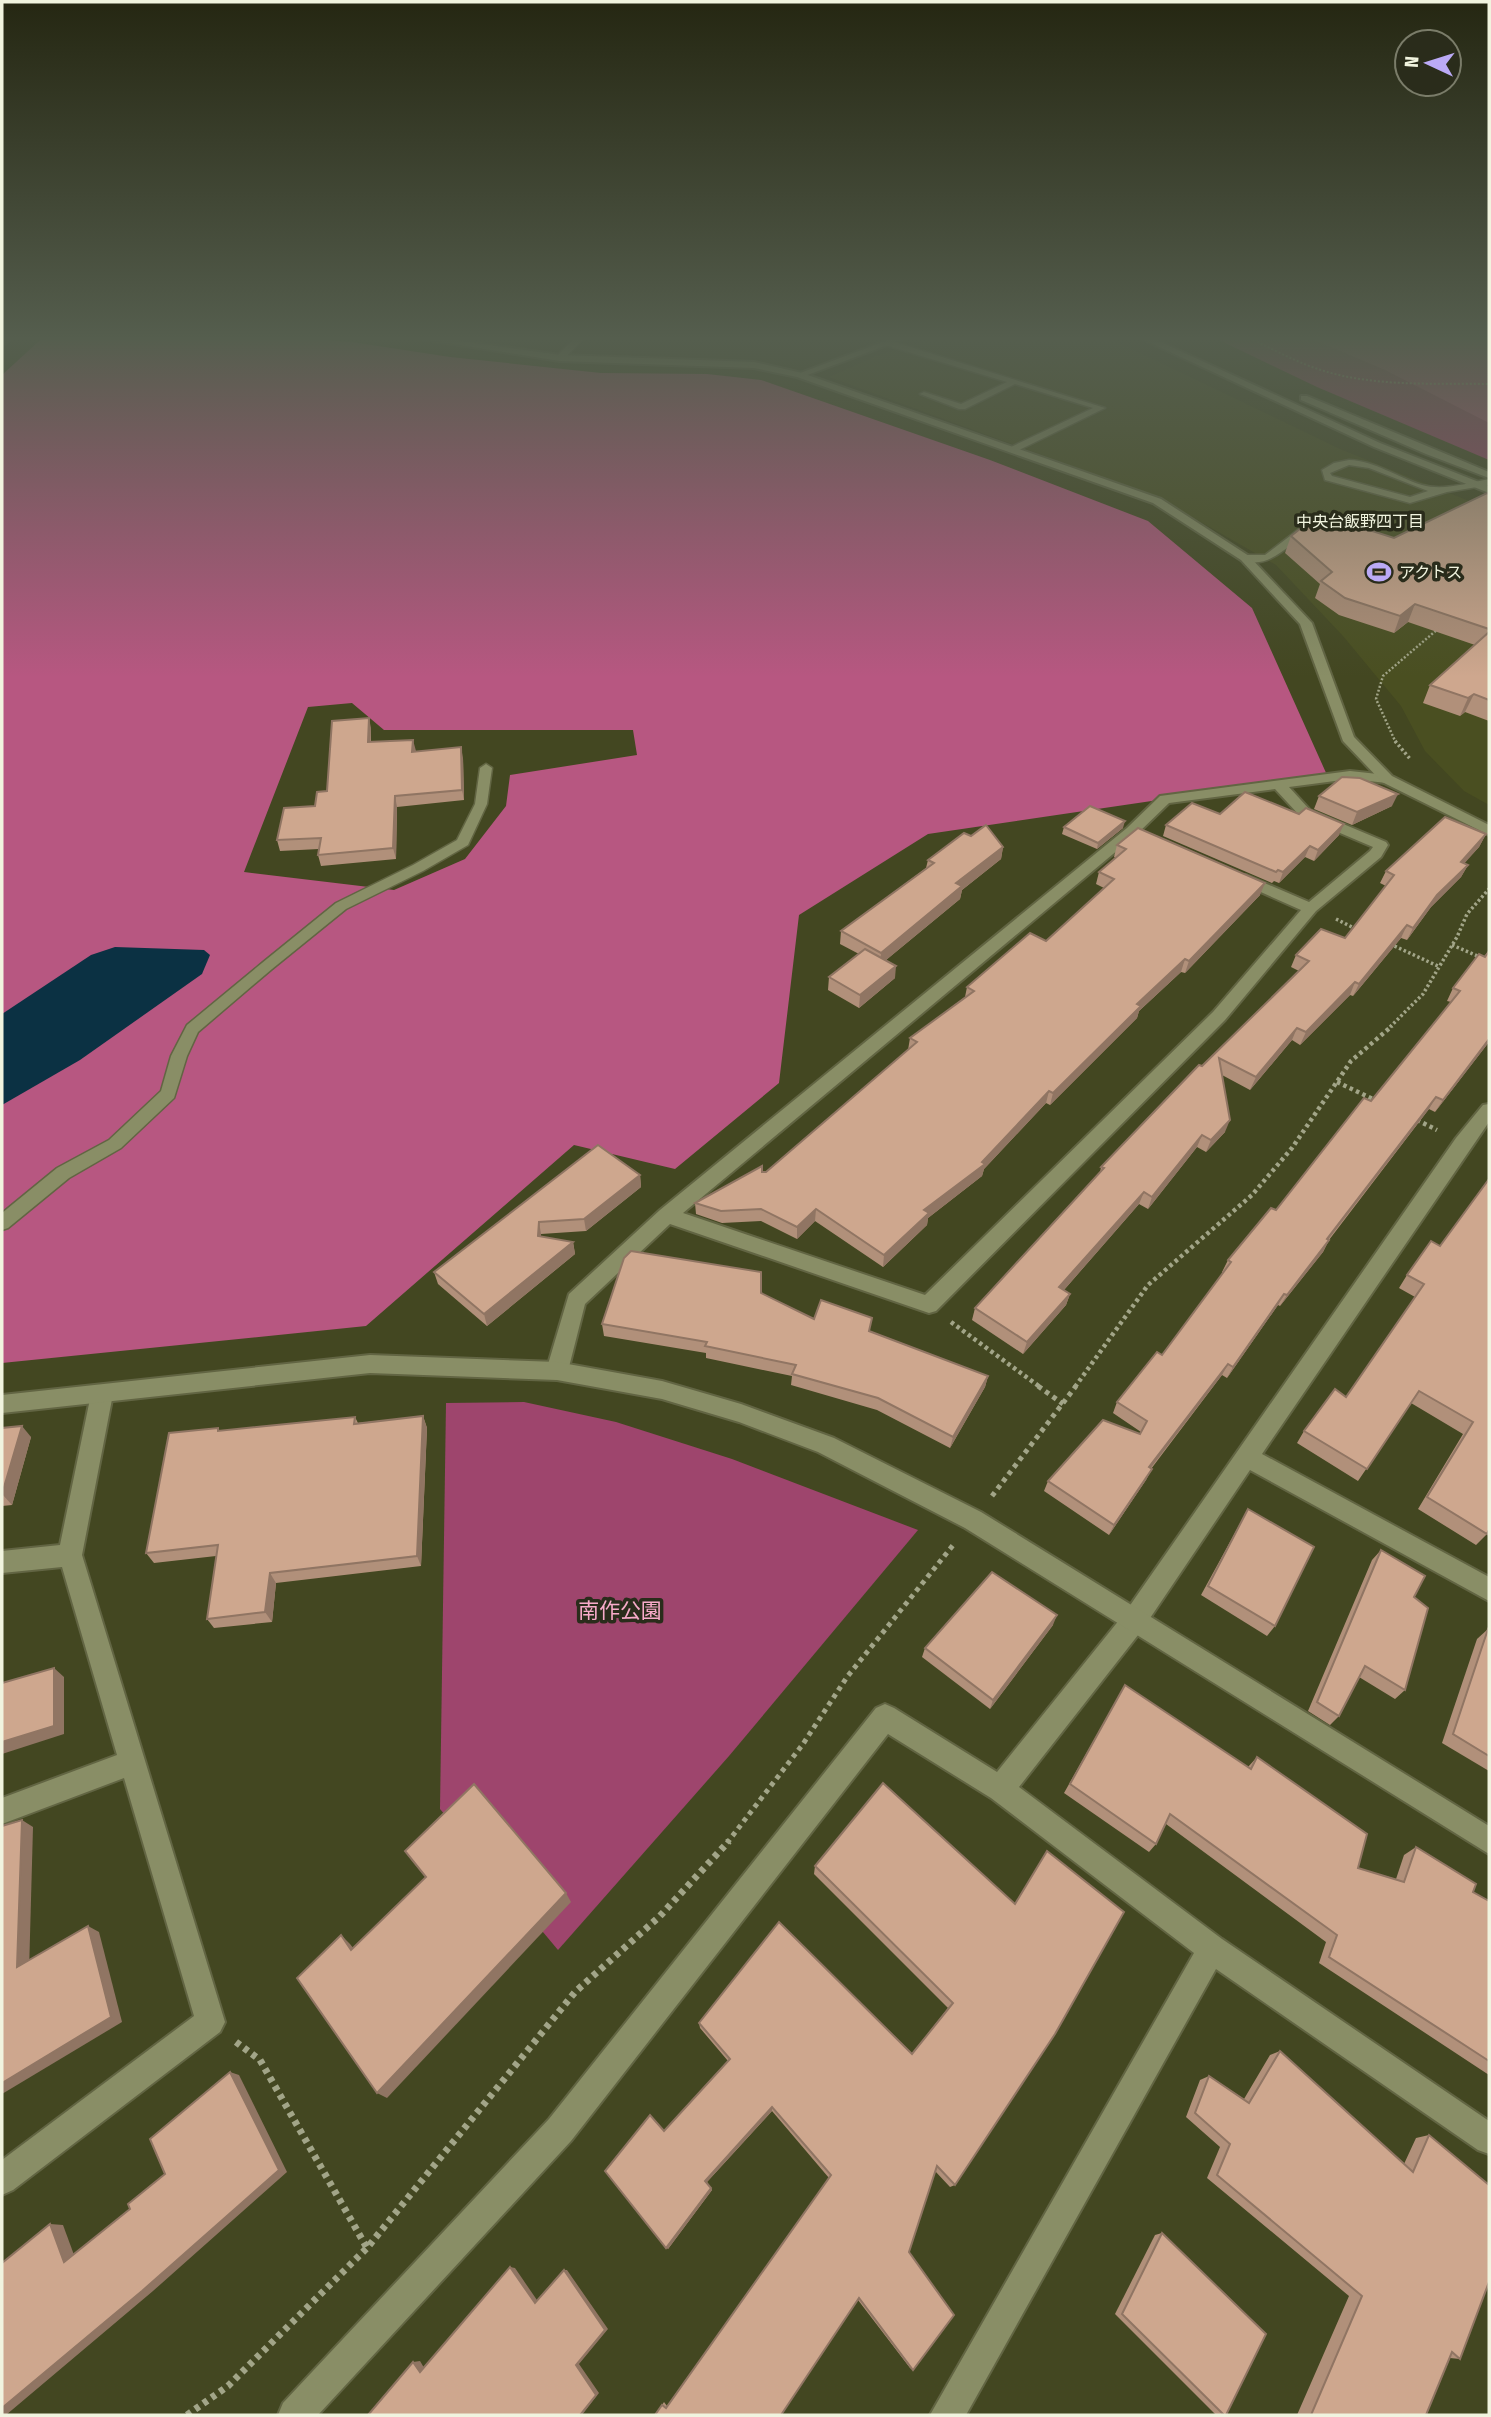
<svg xmlns="http://www.w3.org/2000/svg" width="1491" height="2417" viewBox="0 0 1491 2417" font-family="'Fira Sans Condensed','Noto Sans JP',sans-serif">
	<style>
		.built { fill: #4a4f21 }
		.green { fill: #9e456d }
		.forest { fill: #b75781; fill-rule: evenodd }
		.water { fill: #0b3143 }
		.lines { fill: none; stroke-linecap: round; stroke-linejoin: round }
		.service-casing { stroke: #626543; stroke-width: 3 }
		.minor-casing { stroke: #626543; stroke-width: 4 }
		.tertiary-casing { stroke: #626543; stroke-width: 4 }
		.secondary-casing { stroke: #626543; stroke-width: 4 }
		.path-far5 { stroke: #a2a588; stroke-width: 2; stroke-dasharray: 2 2; stroke-linecap: butt }
		.path-far4 { stroke: #a2a588; stroke-width: 2.5; stroke-dasharray: 2 2; stroke-linecap: butt }
		.path-far3 { stroke: #a2a588; stroke-width: 3.5; stroke-dasharray: 2.5 2.5; stroke-linecap: butt }
		.path-far2 { stroke: #a2a588; stroke-width: 4.5; stroke-dasharray: 3.5 3.5; stroke-linecap: butt }
		.path-far1 { stroke: #a2a588; stroke-width: 5; stroke-dasharray: 4.5 4.5; stroke-linecap: butt }
		.path { stroke: #a2a588; stroke-width: 7; stroke-dasharray: 5 5; stroke-linecap: butt }
		.service { fill: #898e66; fill-rule: evenodd }
		.minor { fill: #898e66; fill-rule: evenodd }
		.tertiary { fill: #898e66; fill-rule: evenodd }
		.secondary { fill: #898e66; fill-rule: evenodd }
		.wall { fill: #b1907a }
		.shaded-wall { fill: #907563 }
		.building { fill: #cea78e; stroke: #907563; stroke-width: 2 }
		.labels { text-anchor: middle; dominant-baseline: central; stroke-width: 7; stroke-linejoin: round; paint-order: stroke }
		.far-neighbourhood-label { font-size: 16px; fill: #f1f4df; stroke: #2a2c1b }
		.far-poi-label { font-size: 16px; fill: #f1f4df; stroke: #2a2c1b; text-anchor: start }
		.near-park-label { font-size: 21px; fill: #f8abc9; stroke: #2a2c1b }
	</style>
	<rect width="100%" height="100%" fill="#434721"/>
	<!-- built -->
	<path class="built" d="M936 338H1109L1340 449 1489 509V805L1464 791 1425 751 1401 706 1343 636 1276 565 1159 498 829 377 876 356Z"/>
	<!-- green -->
	<g class="green">
		<path d="M1215 338H1489V460L1317 387Z"/>
		<path d="M524 1402 616 1422 732 1459 918 1530 729 1756 558 1950 440 1809 446 1403Z"/>
	</g>
	<!-- forest -->
	<g class="forest">
		<path d="M49 338H297L352 342 450 357 601 373 707 374 761 380 990 460 1148 521 1252 608 1327 775 928 834 799 915 779 1083 675 1169 574 1145 366 1326 2 1363V375L39 341ZM352 703 384 730H633L637 755 510 775 506 806 465 859 394 890 244 872 308 707Z"/>
		<path d="M1310 338H1489V423L1385 370Z"/>
	</g>
	<!-- water -->
	<path class="water" d="M115 947 204 950 210 955 202 974 80 1060 2 1105V1014L91 955Z"/>
	<g class="lines">
		<!-- service casing -->
		<g class="service-casing">
			<g id="service">
				<path d="M575 338H584L563 360H557V356Z"/>
				<path d="M885 341H891L1105 408 1017 451H1011V447L1093 408 1015 384 965 409H959L920 394 924 392 961 404 1007 382 885 345Z"/>
				<path d="M1349 460C1376 461 1396 477 1422 485 1443 491 1468 483 1489 479V485L1447 492 1410 503 1325 480 1322 470 1334 463ZM1349 465 1369 468 1428 491 1410 497 1332 476 1330 473Z"/>
				<path d="M1307 523 1310 524V528C1292 543 1265 574 1240 558L1245 555H1265Z"/>
				<path d="M486 764 492 768 487 804 468 845 423 871 346 909 272 969 198 1032 187 1056 174 1098 121 1148 69 1178 8 1228 2 1230V1213L57 1168 109 1140 161 1091 171 1056 187 1025 262 963 336 903 413 865 457 840 475 804 480 768Z"/>
			</g>
		</g>
		<!-- minor casing -->
		<g class="minor-casing">
			<g id="minor">
				<path d="M893 338H906L802 377 795 375Z"/>
				<path d="M1350 771 1387 775 1394 779 1387 783 1350 779 1289 787 1310 810 1386 842 1388 845 1381 857 1316 911 1225 1020 936 1311 929 1313 670 1224 585 1304 568 1371 565 1377 557 1380 549 1377 546 1371 569 1294 660 1210 1127 828 1160 796ZM1275 789 1300 816 1373 847 1370 851 1309 902 1246 875H1236L1233 878 1236 881 1301 910 1213 1012 925 1295 683 1213 1137 834 1169 803Z"/>
				<path d="M1489 1104V1122L1262 1454 1489 1577V1601L1250 1470 1142 1630 1019 1787 1222 1939 1489 2121V2154L1478 2150 1216 1969 966 2415H930L1194 1953 991 1798 888 1734 571 2141 318 2415H278L283 2403 549 2119 876 1708 885 1704 894 1708 997 1772 1124 1614 1456 1138 1483 1105Z"/>
				<path d="M102 1385 110 1387 113 1394 82 1555 225 2022 220 2032 13 2190 2 2195V2160L194 2016 124 1778 2 1824V1798L117 1755 62 1567 2 1573V1551L60 1545 91 1394 94 1387Z"/>
			</g>
		</g>
		<!-- tertiary casing -->
		<g class="tertiary-casing">
			<g id="tertiary">
				<path d="M2 338H11L2 346Z"/>
				<path d="M416 338H440L560 355 754 362 802 373 1161 499 1249 556 1312 623 1354 737 1392 776 1489 825V835L1382 782 1343 741 1300 624 1241 560 1153 503 797 377 754 368 560 361Z"/>
				<path d="M370 1355 557 1362 662 1381 741 1404 834 1438 981 1512 1489 1826V1854L965 1528 818 1452 739 1422 662 1399 557 1380 370 1373 2 1413V1395Z"/>
			</g>
		</g>
		<!-- secondary casing -->
		<g class="secondary-casing">
			<g id="secondary">
				<path d="M1140 338H1152L1380 443 1489 486V493L1374 447Z"/>
				<path d="M1301 396H1307L1489 472V478L1426 454 1301 400Z"/>
			</g>
		</g>
		<!-- path-far5 -->
		<path class="path-far5" d="M1250 338C1274 350 1298 363 1324 371 1377 387 1434 383 1489 384"/>
		<!-- path-far4 -->
		<path class="path-far4" d="M1396 743 1376 699 1383 676 1439 628"/>
		<!-- path-far3 -->
		<g class="path-far3">
			<path d="M1395 741 1411 760"/>
			<path d="M1336 919 1356 929"/>
			<path d="M1390 944 1440 967"/>
			<path d="M1452 945 1489 961"/>
			<path d="M1390 1027 1423 994 1457 937 1467 914 1489 889"/>
		</g>
		<!-- path-far2 -->
		<g class="path-far2">
			<path d="M1337 1082 1377 1101"/>
			<path d="M1417 1120 1437 1130"/>
			<path d="M951 1322 1040 1387"/>
			<path d="M1075 1387 1148 1285 1252 1195 1292 1148 1351 1061 1392 1026"/>
		</g>
		<!-- path-far1 -->
		<g class="path-far1">
			<path d="M1038 1386 1063 1404"/>
			<path d="M992 1496 1076 1386"/>
			<path d="M727 1843 803 1744 847 1677 954 1544"/>
		</g>
		<!-- path -->
		<g class="path">
			<path d="M236 2042 260 2060 367 2248"/>
			<path d="M187 2415 228 2386 367 2248 575 1992 660 1916 729 1841"/>
		</g>
		<!-- service -->
		<use href="#service" class="service"/>
		<!-- minor -->
		<use href="#minor" class="minor"/>
		<!-- tertiary -->
		<use href="#tertiary" class="tertiary"/>
		<!-- secondary -->
		<use href="#secondary" class="secondary"/>
	</g>
	<!-- wall -->
	<g class="wall">
		<path d="M654 338H713L710 340Z"/>
		<path d="M1489 494V721L1465 712 1460 716 1423 703 1430 685 1475 645 1408 622 1394 633 1339 615 1315 598 1320 584 1285 553 1291 536 1394 538Z"/>
		<path d="M371 728V742L416 751 463 758 464 800 397 807 396 859 321 866 318 855 319 849 280 851 277 840 315 806 327 791Z"/>
		<path d="M1319 796 1392 806 1352 825 1314 809Z"/>
		<path d="M1220 814 1339 835 1314 861 1305 857 1279 883 1274 881 1272 883 1163 836 1166 825Z"/>
		<path d="M1064 827 1123 828 1097 849 1062 834Z"/>
		<path d="M1486 834 1479 847 1464 863 1468 865 1461 877 1431 907 1407 940 1401 938 1353 996 1350 995 1300 1045 1292 1040 1250 1090 1222 1075 1225 1132 1206 1152 1197 1147 1148 1209 1139 1204 1064 1290 1070 1294 1066 1305 1023 1354 972 1320 975 1308 1100 1173 1101 1167 1299 971 1291 967 1296 955 1345 938 1386 886 1380 883 1386 871Z"/>
		<path d="M971 836 1003 847 1001 859 962 890 960 899 886 960 895 978 859 1008 828 990 829 977 859 954 840 944 841 931 926 868 928 860Z"/>
		<path d="M1117 845 1260 895 1185 973 1181 972 1139 1011 1137 1018 1050 1105 1046 1103 984 1169 982 1176 928 1218 927 1225 883 1267 815 1221 797 1239 761 1221 722 1223 696 1214 695 1203 762 1172H766L908 1050 910 1038 965 997 967 987 1046 941 1104 888 1096 884 1099 872 1116 858 1114 857Z"/>
		<path d="M1489 951V1042L1435 1112 1429 1109 1329 1240 1323 1252 1280 1306 1278 1305 1227 1378 1222 1375 1151 1469 1146 1480 1109 1535 1044 1491 1048 1481 1140 1434 1141 1432 1113 1413 1117 1402 1162 1355 1223 1273 1222 1272 1228 1260 1276 1210 1371 1101 1451 1002 1447 1001 1453 988Z"/>
		<path d="M598 1145 640 1175 641 1187 586 1231 541 1234V1237L573 1242 575 1254 487 1326 438 1284 434 1272Z"/>
		<path d="M1489 1179 1487 1534 1476 1545 1418 1509 1463 1434 1411 1403 1358 1481 1297 1443 1304 1431 1346 1397 1415 1297 1399 1288 1407 1275 1440 1246Z"/>
		<path d="M761 1293 814 1319 870 1331 988 1376 985 1387 950 1448 877 1410 791 1385 792 1376 706 1358V1353L604 1336 602 1324Z"/>
		<path d="M423 1416 427 1428 421 1566 276 1583 272 1622 214 1628 207 1619 216 1556 154 1563 146 1553 218 1428 220 1431 355 1417 358 1423Z"/>
		<path d="M2 1428 31 1437 12 1505 2 1506Z"/>
		<path d="M1248 1509 1275 1626 1267 1636 1201 1595Z"/>
		<path d="M1381 1550 1414 1597 1405 1690 1395 1699 1359 1677 1339 1716 1330 1725 1308 1711 1372 1560Z"/>
		<path d="M1053 1625 990 1709 922 1657 925 1648Z"/>
		<path d="M1488 1629 1489 1630V1771L1442 1743 1477 1639Z"/>
		<path d="M1125 1685 1248 1767 1257 1757 1358 1868 1396 1879 1404 1855 1416 1847 1473 1892 1489 1901V2075L1319 1963 1326 1942 1166 1824 1156 1844 1149 1852 1064 1793Z"/>
		<path d="M815 1866 1014 1903 955 2185 950 2187 935 2171 909 2252 913 2370 910 2368 858 2300 655 2415 664 2402 667 2406 829 2178 772 2111 707 2182 712 2190 668 2249 664 2131 728 2061 700 2028 699 2023 912 2054 948 2008 814 1874Z"/>
		<path d="M1280 2051 1404 2164 1416 2138 1429 2135 1460 2359 1450 2358 1426 2415H1297L1349 2296 1207 2178 1220 2147 1186 2117 1200 2080 1209 2076 1244 2099 1270 2055Z"/>
		<path d="M1162 2233 1226 2415H1216L1115 2314 1155 2235Z"/>
	</g>
	<!-- shaded-wall -->
	<g class="shaded-wall">
		<path d="M1415 604 1408 622 1394 633 1400 616Z"/>
		<path d="M1474 694 1465 712 1460 716 1468 698Z"/>
		<path d="M369 718 371 728 370 753 368 742Z"/>
		<path d="M413 740 416 751 412 752Z"/>
		<path d="M461 747 463 758 464 800 462 790Z"/>
		<path d="M1398 794 1392 806 1352 825 1357 812Z"/>
		<path d="M395 796 397 807 396 859 393 848Z"/>
		<path d="M1125 821 1123 828 1097 849 1098 843Z"/>
		<path d="M1344 824 1339 835 1314 861 1318 850Z"/>
		<path d="M1486 834 1479 847 1455 874 1461 862Z"/>
		<path d="M1310 846 1305 857 1279 883 1283 872Z"/>
		<path d="M1003 847 1001 859 962 890 960 899 880 965 881 953 956 883Z"/>
		<path d="M1468 865 1461 877 1431 907 1407 940 1413 928 1437 895Z"/>
		<path d="M1265 883 1260 895 1185 973 1189 961Z"/>
		<path d="M1407 925 1401 938 1353 996 1359 984Z"/>
		<path d="M1185 959 1181 972 1139 1011 1137 1018 1050 1105 1053 1093 1137 1004Z"/>
		<path d="M896 966 895 978 859 1008 860 995Z"/>
		<path d="M1355 982 1350 995 1300 1045 1306 1032Z"/>
		<path d="M1297 1028 1292 1040 1250 1090 1256 1077Z"/>
		<path d="M1489 1039V1042L1435 1112 1443 1100Z"/>
		<path d="M1049 1091 1046 1103 984 1169 982 1176 928 1218 927 1225 883 1267 884 1255 924 1210 982 1162Z"/>
		<path d="M1436 1097 1429 1109 1320 1250 1327 1239Z"/>
		<path d="M1230 1120 1225 1132 1206 1152 1211 1140Z"/>
		<path d="M1202 1135 1197 1147 1148 1209 1152 1197Z"/>
		<path d="M640 1175 641 1187 586 1231 584 1219Z"/>
		<path d="M1144 1192 1139 1204 1056 1299 1059 1287Z"/>
		<path d="M816 1209 815 1221 797 1239V1227Z"/>
		<path d="M539 1222 541 1234 540 1248 538 1236Z"/>
		<path d="M1329 1240 1323 1252 1280 1306 1287 1295Z"/>
		<path d="M573 1242 575 1254 487 1326 484 1314Z"/>
		<path d="M1070 1294 1066 1305 1023 1354 1027 1342Z"/>
		<path d="M1284 1294 1278 1305 1227 1378 1233 1367Z"/>
		<path d="M1228 1364 1222 1375 1143 1478 1149 1467Z"/>
		<path d="M988 1376 985 1387 950 1448 953 1437Z"/>
		<path d="M423 1416 427 1428 421 1566 417 1556Z"/>
		<path d="M22 1426 31 1437 12 1505 2 1494Z"/>
		<path d="M1152 1469 1146 1480 1109 1535 1114 1525Z"/>
		<path d="M270 1573 276 1583 272 1622 265 1612Z"/>
		<path d="M1057 1615 1053 1625 990 1709 993 1700Z"/>
		<path d="M54 1668 64 1677V1734L2 1754V1742Z"/>
		<path d="M22 1820 33 1827 29 1972 17 1967Z"/>
		<path d="M566 1893 571 1902 387 2098 377 2093Z"/>
		<path d="M88 1926 99 1932 122 2022 2 2094V2083Z"/>
		<path d="M341 1935 350 1944 361 1958 351 1950Z"/>
		<path d="M230 2072 239 2075 287 2172 153 2291 6 2415H2V2408L142 2291Z"/>
		<path d="M772 2107V2111L706 2183 705 2181Z"/>
		<path d="M711 2188 712 2190 668 2249 666 2248Z"/>
		<path d="M50 2224 63 2225 77 2263 64 2262Z"/>
		<path d="M510 2267 515 2268 539 2303H535Z"/>
		<path d="M564 2270H567L608 2329 579 2364 599 2393 582 2415H580L576 2365Z"/>
		<path d="M420 2361 426 2371 420 2372 413 2362Z"/>
	</g>
	<!-- building -->
	<g class="building">
		<path d="M1487 493 1489 494V629L1415 604 1400 616 1345 598 1321 581 1332 572 1291 536 1319 514 1394 538Z"/>
		<path d="M1489 632V700L1474 694 1468 698 1430 685Z"/>
		<path d="M369 718 368 742 413 740 412 752 461 747 462 790 395 796 393 848 318 855 321 838 277 840 284 808 315 806 317 792 327 791 332 721Z"/>
		<path d="M1342 777 1360 778 1398 794 1357 812 1319 796Z"/>
		<path d="M1245 792 1299 814 1306 808 1344 824 1318 850 1310 846 1283 872 1278 870 1276 872 1166 825 1192 803 1220 814Z"/>
		<path d="M1090 806 1125 821 1098 843 1064 827Z"/>
		<path d="M1445 817 1486 834 1461 862 1468 865 1437 895 1413 928 1407 925 1359 984 1355 982 1306 1032 1297 1028 1256 1077 1219 1058 1230 1120 1211 1140 1202 1135 1152 1197 1144 1192 1059 1287 1070 1294 1027 1342 975 1308 1104 1168 1101 1167 1199 1065 1202 1066 1309 961 1296 955 1321 929 1345 938 1394 875 1386 871Z"/>
		<path d="M986 825 1003 847 956 883 962 886 881 953 841 931 934 863 928 860 964 833 971 836Z"/>
		<path d="M1138 828 1265 883 1189 961 1185 959 1137 1004 1141 1006 1053 1093 1049 1091 982 1162 985 1164 924 1210 929 1213 884 1255 816 1209 797 1227 761 1209 721 1211 695 1203 762 1166V1172H766L917 1042 910 1038 974 991 967 987 1030 933 1046 941 1114 879 1099 872 1126 849 1117 845Z"/>
		<path d="M865 949 896 966 860 995 829 977Z"/>
		<path d="M1489 951V1039L1443 1100 1436 1097 1327 1239 1329 1240 1287 1295 1284 1294 1233 1367 1228 1364 1149 1467 1152 1469 1114 1525 1048 1481 1103 1420 1140 1434 1147 1421 1117 1402 1157 1352 1162 1355 1231 1262 1228 1260 1271 1208 1276 1210 1364 1098 1371 1101 1460 991 1453 988 1479 954 1485 957Z"/>
		<path d="M598 1145 640 1175 584 1219 539 1222 538 1236 573 1242 484 1314 434 1272Z"/>
		<path d="M1489 1179V1530L1487 1534 1427 1497 1473 1422 1419 1391 1367 1469 1304 1431 1335 1389 1346 1397 1424 1284 1407 1275 1431 1241 1440 1246Z"/>
		<path d="M631 1251 761 1272V1293L814 1319 821 1300 872 1318 869 1331 988 1376 953 1437 878 1398 792 1374 796 1365 705 1346 707 1342 602 1324 624 1258Z"/>
		<path d="M423 1416 417 1556 270 1573 265 1612 207 1619 218 1545 146 1553 169 1433 218 1428V1431L355 1417 354 1424Z"/>
		<path d="M22 1426 2 1494V1428Z"/>
		<path d="M1248 1509 1314 1547 1275 1626 1208 1586Z"/>
		<path d="M1381 1550 1425 1576 1414 1597 1428 1608 1405 1690 1365 1666 1339 1716 1317 1702Z"/>
		<path d="M992 1572 1057 1615 993 1700 925 1648Z"/>
		<path d="M1488 1629 1489 1630V1756L1453 1734Z"/>
		<path d="M54 1668V1726L2 1742V1683Z"/>
		<path d="M1125 1685 1251 1769 1257 1757 1367 1834 1358 1868 1404 1882 1416 1847 1476 1884 1473 1892 1489 1901V2061L1329 1957 1337 1935 1170 1814 1156 1844 1070 1784Z"/>
		<path d="M883 1783 1015 1904 1047 1851 1124 1912 1055 2034 955 2185 937 2166 909 2252 954 2315 913 2370 859 2298 781 2415H655L662 2405 666 2408 831 2175 772 2107 705 2181 711 2188 666 2248 605 2171 650 2115 664 2131 730 2059 699 2023 779 1922 912 2054 953 2003 815 1866Z"/>
		<path d="M474 1784 566 1893 377 2093 297 1978 341 1935 351 1950 426 1877 405 1851Z"/>
		<path d="M22 1820 17 1967 88 1926 111 2017 2 2083V1826Z"/>
		<path d="M1280 2051 1413 2172 1429 2135 1489 2185V2282L1460 2359 1452 2352 1426 2415H1311L1362 2296 1217 2175 1230 2144 1195 2113 1209 2076 1249 2103Z"/>
		<path d="M230 2072 279 2170 142 2291 2 2408V2263L50 2224 64 2262 130 2209 128 2204 165 2174 150 2139Z"/>
		<path d="M1162 2233 1266 2334 1226 2415H1224L1122 2314Z"/>
		<path d="M510 2267 535 2303 564 2270 605 2330 576 2365 596 2395 580 2415H368L413 2362 420 2372Z"/>
	</g>
	<!-- sky -->
	<linearGradient id="sky" x2="0" y2="1"><stop stop-color="#252712"/><stop offset="0.5" stop-color="#555e4e"/><stop offset="1" stop-color="#555e4e" stop-opacity="0"/></linearGradient>
	<rect width="1491" height="677" fill="url(#sky)"/>
	<!-- icons -->
	<defs>
		<g id="stadium-bare" transform="scale(1.89)"><path d="M0-5a6.5 5 0 1 0 0 10a6.5 5 0 1 0 0-10ZM-3.5-1.8h7v3.6h-7Z" fill="#bbaaf6" stroke="#2a2c1b" stroke-width="2.5" paint-order="stroke"/></g>
	</defs>
	<g fill-rule="evenodd">
		<use href="#stadium-bare" x="1379" y="572"/>
	</g>
	<g class="labels">
		<!-- far-neighbourhood labels -->
		<g class="far-neighbourhood-label">
			<text x="1360" y="521">中央台飯野四丁目</text>
		</g>
		<!-- far-poi labels -->
		<g class="far-poi-label">
			<text x="1399" y="572">アクトス</text>
		</g>
		<!-- near-park labels -->
		<g class="near-park-label">
			<text x="620" y="1611">南作公園</text>
		</g>
	</g>
	<!-- border -->
	<rect width="1491" height="2417" fill="none" stroke="#f1f4df" stroke-width="7"/>
	<!-- north arrow -->
	<g transform="translate(1428 63) rotate(274)"><circle r="33" fill="#2a2c1b" stroke="#7a7c69" stroke-width="2"/>
	<path d="M0-5L12 26L0 18L-12 26Z" fill="#bbaaf6"/>
	<text y="-10" font-size="19" font-weight="bold" text-anchor="middle" fill="#f1f4df">N</text>
	</g>
</svg>
